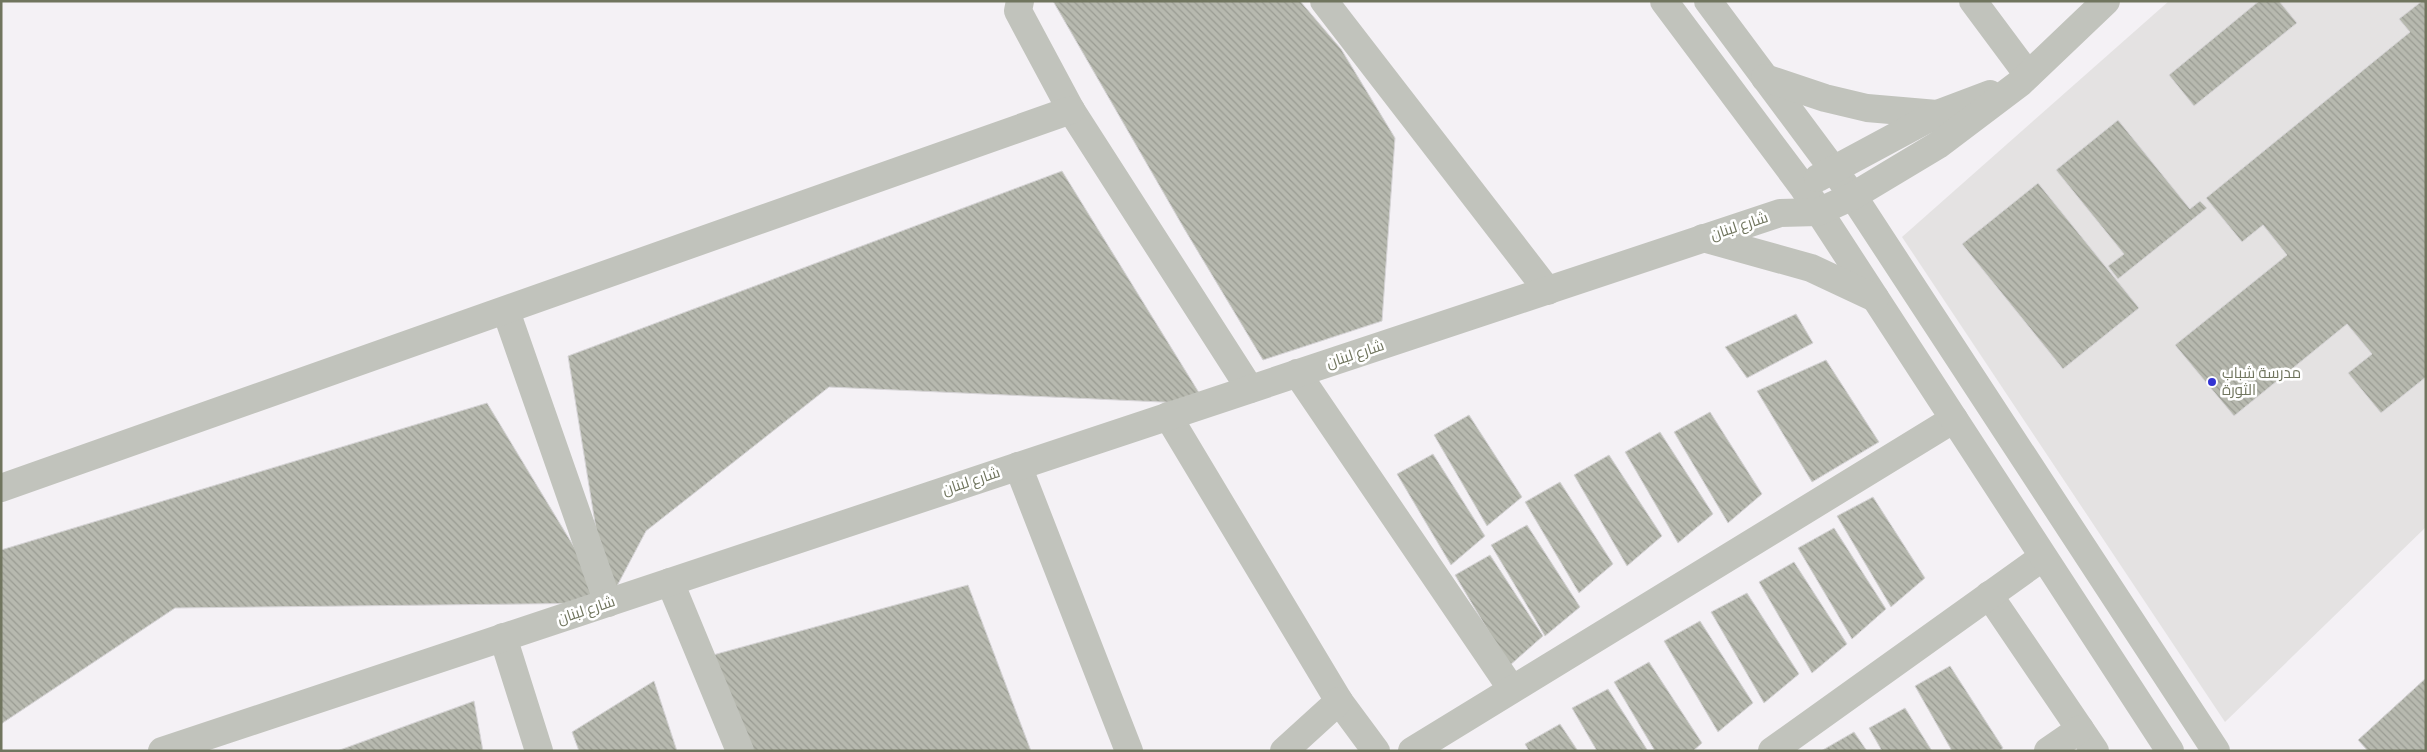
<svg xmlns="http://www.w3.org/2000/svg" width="2427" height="752" viewBox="0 0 2427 752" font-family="Signika,Cairo,sans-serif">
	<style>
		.built { fill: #e4e2e2 }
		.building { fill: url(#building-back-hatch); stroke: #d6d4d6 }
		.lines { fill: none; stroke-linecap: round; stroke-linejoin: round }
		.minor { stroke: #c1c3bc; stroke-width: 28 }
		.tertiary { stroke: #c1c3bc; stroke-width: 28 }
		.poi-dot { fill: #3333d3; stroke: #fff; stroke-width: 2 }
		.labels { text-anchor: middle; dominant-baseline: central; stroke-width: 5; stroke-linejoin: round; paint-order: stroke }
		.street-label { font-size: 15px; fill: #70755e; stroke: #fff }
		.poi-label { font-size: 15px; fill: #70755e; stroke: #fff; text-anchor: start }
	</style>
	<defs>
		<pattern id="building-back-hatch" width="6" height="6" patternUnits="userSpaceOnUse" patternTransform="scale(1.25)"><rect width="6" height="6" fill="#b7b9af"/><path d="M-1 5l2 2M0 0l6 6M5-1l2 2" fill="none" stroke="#999b92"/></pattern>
	</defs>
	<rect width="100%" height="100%" fill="#f4f1f5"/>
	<!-- built -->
	<path class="built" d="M2169 1H2426V527L2225 722 1902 237Z"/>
	<!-- building -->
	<g class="building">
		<path d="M1053 1H1300L1341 49 1395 138 1382 321 1263 360 1185 230Z"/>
		<path d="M2259 1H2279L2297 23 2194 106 2169 75Z"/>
		<path d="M2422 1H2426V377L2381 413 2348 373 2372 354 2347 324 2234 416 2175 345 2287 255 2263 225 2242 242 2206 198 2410 32 2399 19Z"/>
		<path d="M2118 120 2190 209 2200 201 2207 208 2118 279 2108 266 2124 254 2056 170Z"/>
		<path d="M1062 171 1206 404 829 387 646 531 608 603 568 356Z"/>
		<path d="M2038 183 2139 308 2063 369 1962 244Z"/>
		<path d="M1796 314 1813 343 1747 378 1725 347Z"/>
		<path d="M1826 360 1879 442 1812 482 1757 391Z"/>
		<path d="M487 403 608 603 175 608 1 724V550Z"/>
		<path d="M1710 412 1762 494 1728 523 1674 432Z"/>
		<path d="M1469 415 1522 497 1487 526 1434 435Z"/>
		<path d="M1660 432 1713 514 1678 543 1625 452Z"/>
		<path d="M1433 454 1485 536 1451 565 1397 474Z"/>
		<path d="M1609 455 1662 536 1627 566 1574 475Z"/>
		<path d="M1560 482 1613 564 1579 593 1525 502Z"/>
		<path d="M1873 497 1925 578 1891 607 1837 516Z"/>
		<path d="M1527 525 1580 607 1545 636 1491 545Z"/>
		<path d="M1834 528 1886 609 1852 639 1798 548Z"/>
		<path d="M1490 555 1543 636 1509 666 1455 575Z"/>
		<path d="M1794 562 1847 644 1812 673 1759 582Z"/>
		<path d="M968 585 1031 751H749L702 658Z"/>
		<path d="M1747 593 1799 674 1764 703 1711 612Z"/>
		<path d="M1700 621 1753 703 1718 732 1664 641Z"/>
		<path d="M1649 662 1702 743 1693 751H1655L1614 682Z"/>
		<path d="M1950 666 2003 748 1999 751H1952L1915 686Z"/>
		<path d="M2426 678V751H2368L2358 740Z"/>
		<path d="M654 681 677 751H579L572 732Z"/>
		<path d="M1608 689 1648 751H1597L1572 708Z"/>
		<path d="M474 701 483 751H337Z"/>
		<path d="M1905 708 1932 751H1882L1869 728Z"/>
		<path d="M1560 724 1578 751H1529L1525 744Z"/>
		<path d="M1854 732 1867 751H1821Z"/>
	</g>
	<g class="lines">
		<!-- minor -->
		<g class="minor">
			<path d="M1020 1 1018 11 1071 110 1250 389"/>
			<path d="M1324 1 1548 291"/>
			<path d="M1973 1 2028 75"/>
			<path d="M506 311 608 603"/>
			<path d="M1297 373 1511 688"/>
			<path d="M1168 416 1339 701 1376 751"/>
			<path d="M1018 466 1129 751"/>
			<path d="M1 488 1071 110"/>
			<path d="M670 582 740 751"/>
			<path d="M1989 595 2095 751"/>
			<path d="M503 637 539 751"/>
			<path d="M1284 751 1339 701"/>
			<path d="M1412 751 1954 419"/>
			<path d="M1772 751 2043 557"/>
			<path d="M2048 751 2080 729"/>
		</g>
		<!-- tertiary -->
		<g class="tertiary">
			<path d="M1664 1 1803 187 2170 751"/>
			<path d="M1708 1 1853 196 2216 751"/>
			<path d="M1765 78 1825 98 1867 108 1937 114"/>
			<path d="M1818 178 1937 114 1990 94"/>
			<path d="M1703 238 1811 268 1875 298"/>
			<path d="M162 751 1780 213 1818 212 1853 196 1938 145 2020 83 2106 1"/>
		</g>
	</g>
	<!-- markers -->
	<circle class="poi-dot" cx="2212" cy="382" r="5"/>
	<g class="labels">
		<!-- street labels -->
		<g class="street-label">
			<text transform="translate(1739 226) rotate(-18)">شارع لبنان</text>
			<text transform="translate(1355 354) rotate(-18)">شارع لبنان</text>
			<text transform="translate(971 481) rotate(-18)">شارع لبنان</text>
			<text transform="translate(586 610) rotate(-18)">شارع لبنان</text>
		</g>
		<!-- poi labels -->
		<g class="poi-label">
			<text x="2222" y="373">مدرسة شباب<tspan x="2222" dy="17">الثورة</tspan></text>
		</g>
	</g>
	<!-- border -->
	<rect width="2427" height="752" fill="none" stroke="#70755e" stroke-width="5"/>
</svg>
